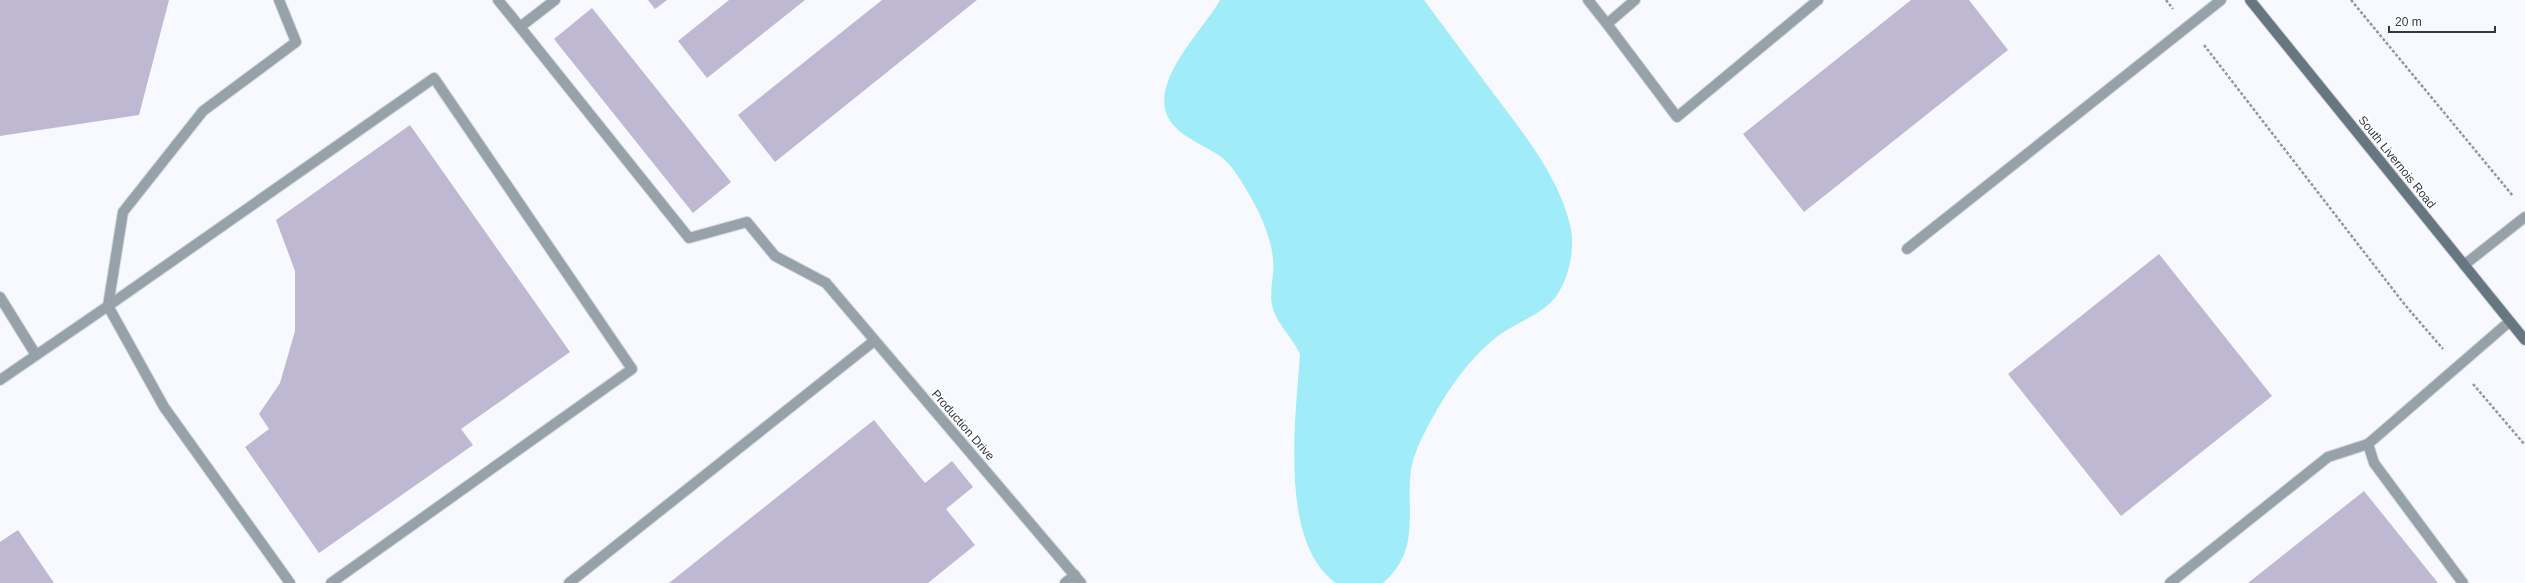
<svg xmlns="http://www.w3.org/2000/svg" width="2525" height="583" viewBox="0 0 2525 583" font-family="Helvetica,sans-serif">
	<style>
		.water { fill: #a0ecf8 }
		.building { fill: #beb8d2 }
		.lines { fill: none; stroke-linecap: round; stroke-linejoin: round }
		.lane-casing { stroke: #d4d6dc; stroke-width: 12 }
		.street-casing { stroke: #d4d6dc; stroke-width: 12 }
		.secondary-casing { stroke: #d4d6dc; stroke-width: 12 }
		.path { stroke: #94979f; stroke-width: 2.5; stroke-dasharray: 3 2; stroke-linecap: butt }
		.lane { stroke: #96a1a9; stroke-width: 10 }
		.street { stroke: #96a1a9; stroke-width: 10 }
		.secondary { stroke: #677782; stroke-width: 10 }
		.labels { text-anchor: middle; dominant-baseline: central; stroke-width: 4; stroke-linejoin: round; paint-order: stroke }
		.street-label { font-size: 12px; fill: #323741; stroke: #fff }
	</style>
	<rect width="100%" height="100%" fill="#f7f9fe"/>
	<!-- water -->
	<path class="water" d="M1220 0H1424C1447 31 1470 62 1493 93 1524 134 1560 178 1571 229 1575 251 1568 282 1554 299 1538 317 1516 322 1498 336 1466 361 1445 394 1426 430 1418 445 1411 461 1410 479 1408 520 1418 552 1383 583H1336C1278 542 1296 417 1300 354 1292 336 1276 324 1272 305 1269 289 1275 274 1273 259 1271 236 1258 208 1246 189 1240 179 1232 166 1224 159 1206 144 1171 136 1165 109 1158 72 1204 29 1220 0Z"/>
	<!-- building -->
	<g class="building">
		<path d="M0 0H169L139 115 0 136Z"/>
		<path d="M648 0H667L655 9Z"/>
		<path d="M729 0H805L707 78 678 41Z"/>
		<path d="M882 0H977L775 162 738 115Z"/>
		<path d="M1911 0H1969L2008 50 1804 212 1743 134Z"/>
		<path d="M592 8 731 182 693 213 554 39Z"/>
		<path d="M410 125 570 352 461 429 473 445 319 553 245 447 269 429 259 414 280 383 295 331V271L276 220Z"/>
		<path d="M2159 254 2272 396 2121 516 2008 374Z"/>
		<path d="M874 420 925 483 952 461 973 487 946 509 975 545 928 583H669Z"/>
		<path d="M2364 491 2438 583H2248Z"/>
		<path d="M18 530 54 583H0V542Z"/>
	</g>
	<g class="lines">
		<!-- lane casing -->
		<g class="lane-casing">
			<g id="lane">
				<path d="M279 0 296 42 203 111 123 212 108 306 164 407 290 583"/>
				<path d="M498 0 520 27"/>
				<path d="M555 0 520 27 689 238 747 222 775 256 826 283"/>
				<path d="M1588 0 1607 24"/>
				<path d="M1635 0 1607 24 1677 117 1818 0"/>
				<path d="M1907 249 2221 0"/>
				<path d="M2464 265 2525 217"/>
				<path d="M0 297 36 355"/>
				<path d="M108 306 434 78 632 369 331 583"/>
				<path d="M569 583 874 341"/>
				<path d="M1065 583 1075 575"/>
				<path d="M2170 583 2328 457 2368 444"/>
				<path d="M2463 583 2374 463 2368 444 2509 322"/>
			</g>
		</g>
		<!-- street casing -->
		<g class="street-casing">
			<g id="street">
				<path d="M826 283 1081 583"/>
				<path d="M0 380 108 306"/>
			</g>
		</g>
		<!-- secondary casing -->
		<g class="secondary-casing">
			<path id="secondary" d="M2250 0 2525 340"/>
		</g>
		<!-- path -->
		<g class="path">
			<path d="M2166 0 2173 9"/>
			<path d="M2351 0 2513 196"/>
			<path d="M2204 45 2405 305 2443 349"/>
			<path d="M2473 384 2525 445"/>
		</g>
		<!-- lane -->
		<use href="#lane" class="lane"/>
		<!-- street -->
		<use href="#street" class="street"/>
		<!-- secondary -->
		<use href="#secondary" class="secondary"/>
	</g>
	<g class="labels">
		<!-- street labels -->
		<g class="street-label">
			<text transform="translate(2397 162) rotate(51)">South Livernois Road</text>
			<text transform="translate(963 425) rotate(49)">Production Drive</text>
		</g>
	</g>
	<!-- scale -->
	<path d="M2389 26v6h106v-6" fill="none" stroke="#323741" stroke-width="2"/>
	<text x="2395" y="26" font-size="12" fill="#323741" stroke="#ffffff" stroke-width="3" paint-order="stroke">20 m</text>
</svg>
